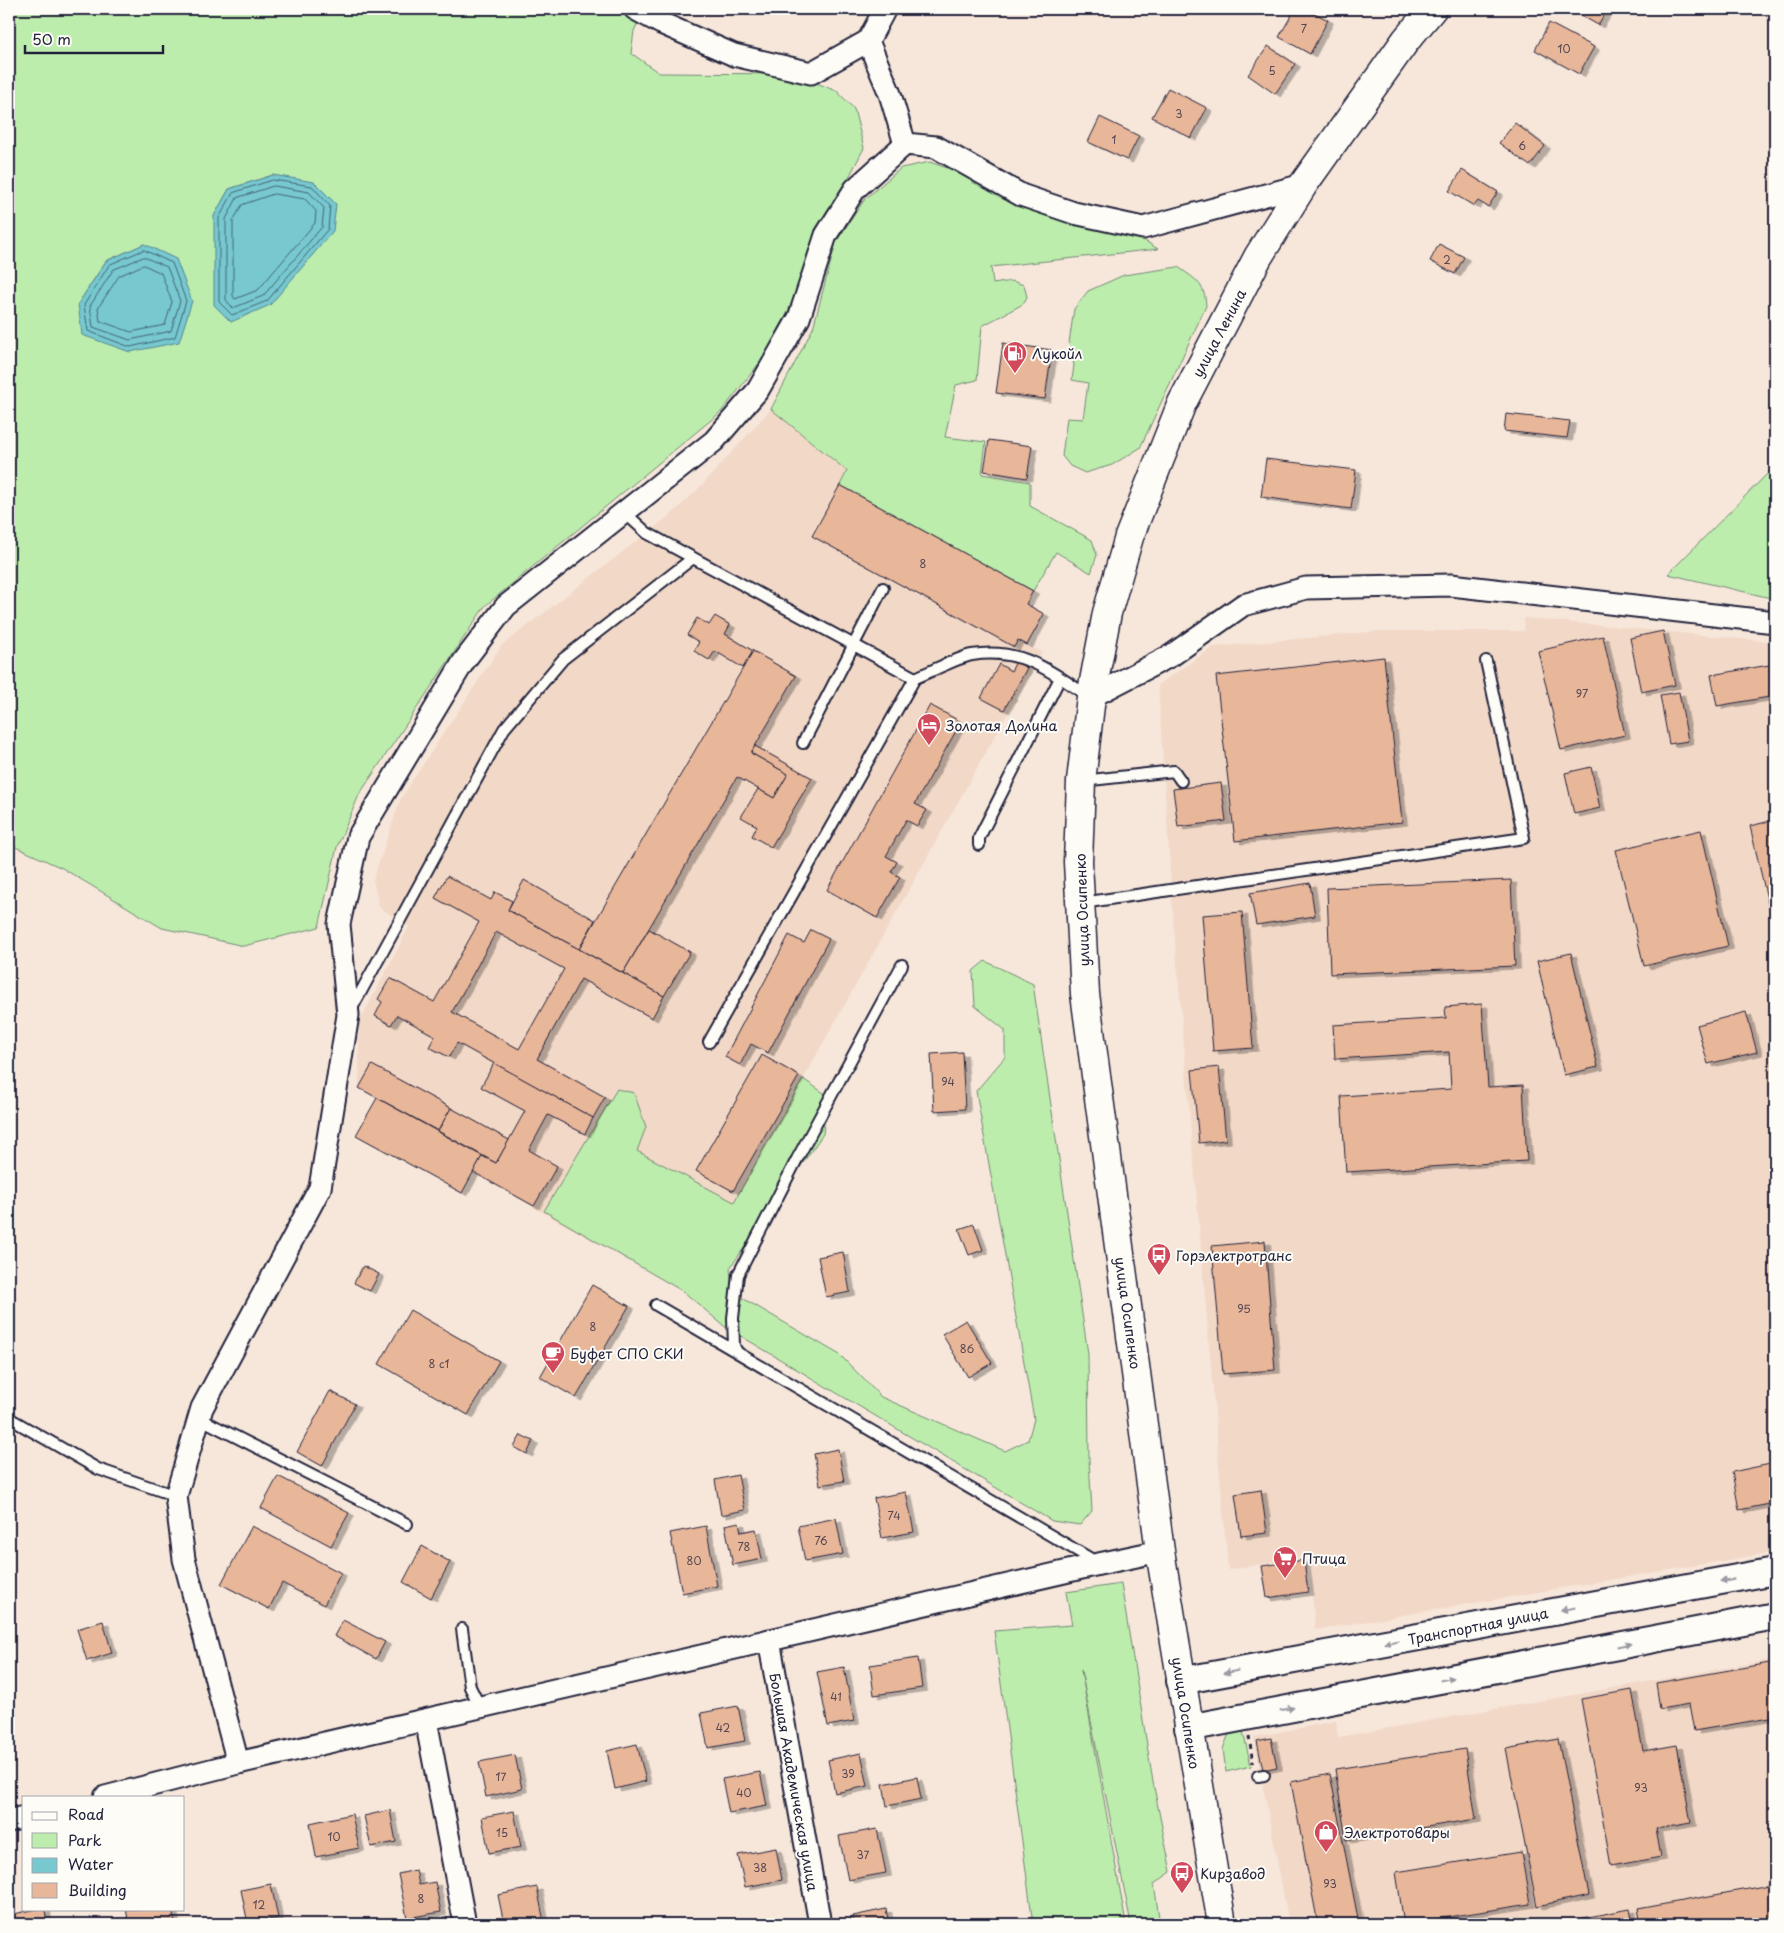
<svg xmlns="http://www.w3.org/2000/svg" width="1784" height="1933" viewBox="0 0 1784 1933" font-family="'Playpen Sans',sans-serif">
	<style>
		.built { fill: #f2d8c7 }
		.green { fill: #bdedac; stroke: #708874; fill-rule: evenodd }
		.water { fill: #77c8cf; stroke: #558694 }
		.lines { fill: none; stroke-linecap: round; stroke-linejoin: round }
		.shore { stroke: #446476; stroke-width: 1 }
		.building { fill: #e8b699; stroke: #22223b; fill-rule: evenodd; filter: url(#shadow) }
		.service-casing { stroke: #22223b; stroke-width: 14 }
		.minor-casing { stroke: #22223b; stroke-width: 25 }
		.tertiary-casing { stroke: #22223b; stroke-width: 30 }
		.secondary-casing { stroke: #22223b; stroke-width: 31 }
		.path { stroke: #22223b; stroke-width: 3; stroke-dasharray: 4 4; stroke-linecap: butt }
		.service { stroke: #fdfcf7; stroke-width: 10 }
		.minor { stroke: #fdfcf7; stroke-width: 21 }
		.tertiary { stroke: #fdfcf7; stroke-width: 26 }
		.secondary { stroke: #fdfcf7; stroke-width: 28 }
		.oneway { fill: #9a9aa2 }
		.labels { text-anchor: middle; dominant-baseline: central; stroke-width: 4; stroke-linejoin: round; paint-order: stroke }
		.number-label { font-size: 11px; fill: #544752 }
		.street-label { font-size: 14px; fill: #22223b; stroke: #fdfcf7 }
		.poi-label { font-size: 14px; fill: #22223b; stroke: #fdfcf7; text-anchor: start }
	</style>
	<defs>
		<filter id="shadow"><feDropShadow dx="5.5" dy="3" stdDeviation="0" flood-color="#0004"/></filter>
	</defs>
	<rect width="100%" height="100%" fill="#f7e7db"/>
	<filter id="ink" filterUnits="userSpaceOnUse"><feTurbulence type="fractalNoise" baseFrequency=".02" numOctaves="2"/><feDisplacementMap in="SourceGraphic" scale="10" xChannelSelector="R" yChannelSelector="G"/><feConvolveMatrix kernelMatrix="1 2 1 2 8 2 1 2 1" color-interpolation-filters="sRGB"/></filter>
	<g filter="url(#ink)">
		<!-- built -->
		<g class="built">
			<path d="M771 409 847 471 840 485 1033 591 1026 604 1044 614 1027 645 1042 652 684 1292 473 1173 462 1193 356 1135 377 1098 359 1088V1023L409 927 379 907 373 880 401 798 501 646 673 513 704 483Z"/>
			<path d="M1524 618 1775 642V1552L1315 1630 1309 1556 1228 1570 1173 916 1158 685 1213 647 1380 631H1524Z"/>
			<path d="M1775 1659V1924H1289L1254 1737 1336 1721 1338 1737Z"/>
		</g>
		<!-- green -->
		<g class="green">
			<path d="M9 9H644L634 31 631 53 659 73 793 74 837 91 854 109 864 148 848 179 819 227 789 310 764 357 722 411 485 606 359 795 337 847 319 927 244 946 162 928 62 868 9 844ZM273 175 214 216 229 189ZM144 244 78 304 106 261Z"/>
			<path d="M930 162 1137 236 1158 249 991 267 993 284 1012 281 1024 285 1027 297 1023 304 982 326 977 380 956 385 945 437 986 442 982 474 1030 482V506L1092 540 1097 555 1091 573 1056 552 1033 591 840 485 847 471 771 409 813 328 836 242 865 199 901 168Z"/>
			<path d="M1178 267C1195 279 1205 283 1206 306L1140 448 1112 465 1085 473 1070 466 1062 456 1067 418 1083 419 1088 383 1072 380 1074 365 1069 343 1074 309 1088 291 1124 275Z"/>
			<path d="M1775 466V599L1668 574Z"/>
			<path d="M985 961 1033 984 1088 1354 1089 1460 1092 1511 1080 1525 1052 1521 724 1326 684 1292 544 1211 617 1089 634 1093 646 1127 637 1151 734 1202 803 1079 827 1095 823 1134 730 1268 732 1292 840 1355 881 1397 1005 1451 1028 1440 1034 1419 976 1091 1005 1057V1030L975 1006 973 971Z"/>
			<path d="M1121 1584 1153 1782 1171 1872 1154 1884 1160 1924H1131L1081 1670 1126 1924H1033L994 1631 1072 1625 1066 1592Z"/>
			<path d="M1242 1727 1251 1766 1226 1772 1223 1749 1230 1731Z"/>
		</g>
		<!-- water -->
		<g class="water">
			<path d="M273 175 314 182 336 204 333 231 270 305 231 322 214 305V216L229 189Z"/>
			<path d="M144 244 176 259 192 301 179 342 130 352 82 335 78 304 106 261Z"/>
		</g>
		<g class="lines">
			<!-- shore -->
			<g class="shore">
				<path d="M273 180 312 186 330 206 328 229 267 301 232 315 219 302V218L233 193Z"/>
				<path d="M274 186 309 192 324 208 322 227 263 296 233 308 226 300V219L237 198Z"/>
				<path d="M274 194 305 199 316 211 315 223 258 290 235 299 233 296V221L242 205Z"/>
				<path d="M144 250 172 263 186 301 175 337 130 347 88 331 84 305 109 265Z"/>
				<path d="M144 257 167 267 180 301 171 331 130 340 93 327 90 306 113 270Z"/>
				<path d="M144 265 161 273 172 302 165 325 131 332 100 321 98 308 119 276Z"/>
			</g>
		</g>
		<!-- building -->
		<g class="building">
			<path d="M1295 9H1307L1328 20 1310 54 1279 37Z"/>
			<path d="M1570 9H1608L1598 25Z"/>
			<path d="M1549 23 1594 47 1579 74 1535 50Z"/>
			<path d="M1268 46 1295 64 1275 94 1248 75Z"/>
			<path d="M1168 88 1207 108 1191 138 1152 117Z"/>
			<path d="M1100 117 1139 136 1127 160 1088 142Z"/>
			<path d="M1515 123 1545 146 1530 166 1499 143Z"/>
			<path d="M1462 170 1498 192 1488 207 1478 201 1474 206 1449 191Z"/>
			<path d="M1439 244 1464 257 1455 274 1430 261Z"/>
			<path d="M1003 343 1052 350 1045 399 996 393Z"/>
			<path d="M1506 414 1570 421 1567 438 1504 431Z"/>
			<path d="M989 440 1032 446 1027 478 984 471Z"/>
			<path d="M1266 459 1356 470 1351 509 1261 497Z"/>
			<path d="M840 485 1033 591 1026 604 1044 614 1027 645 1018 640 1014 647 812 536Z"/>
			<path d="M715 616 730 625 725 634 753 651 743 668 715 651 709 660 694 651 699 642 687 635 697 618 709 625Z"/>
			<path d="M1663 631 1675 685 1641 692 1630 638Z"/>
			<path d="M1603 636 1625 735 1561 750 1538 651Z"/>
			<path d="M753 651 796 676 751 753 788 774 774 798 737 777 623 973 579 949Z"/>
			<path d="M1384 657 1402 822 1235 841 1216 676Z"/>
			<path d="M1016 662 1027 668 1004 710 981 698 999 664 1011 671Z"/>
			<path d="M1775 664V696L1717 706 1711 675Z"/>
			<path d="M1679 692 1688 741 1669 744 1660 695Z"/>
			<path d="M930 705 961 722 915 804 927 810 917 826 906 820 886 856 897 862 891 872 900 877 877 918 827 890Z"/>
			<path d="M755 746 812 778 771 847 752 836 757 826 741 817 758 789 774 798 788 774 751 753Z"/>
			<path d="M1591 767 1600 808 1574 814 1565 773Z"/>
			<path d="M1221 783 1226 821 1178 827 1173 789Z"/>
			<path d="M1775 820V933L1750 826Z"/>
			<path d="M1701 830 1728 946 1644 966 1616 850Z"/>
			<path d="M447 876 491 900 495 892 512 901 508 910 664 996 652 1018 581 979 537 1059 605 1097 593 1118 457 1043 449 1057 429 1047 435 1036 397 1015 391 1025 375 1016 382 1002 378 999 390 978 434 1002 479 922 435 898ZM496 932 564 969 519 1049 452 1012Z"/>
			<path d="M524 880 595 920 579 949 508 910Z"/>
			<path d="M1511 880 1515 966 1330 974 1327 888Z"/>
			<path d="M1310 883 1315 916 1256 925 1250 893Z"/>
			<path d="M1242 912 1253 1048 1213 1051 1202 915Z"/>
			<path d="M649 929 690 952 664 996 623 973Z"/>
			<path d="M811 930 829 939 768 1053 751 1044 740 1065 725 1057 789 935 804 943Z"/>
			<path d="M1571 953 1598 1067 1564 1075 1537 961Z"/>
			<path d="M1482 1004 1488 1087 1523 1085 1527 1161 1346 1172 1341 1096 1451 1089 1449 1052 1335 1059 1333 1025 1446 1018 1445 1007Z"/>
			<path d="M1746 1012 1757 1052 1708 1064 1697 1025Z"/>
			<path d="M962 1052 965 1109 934 1111 931 1054Z"/>
			<path d="M762 1055 799 1076 733 1191 696 1171Z"/>
			<path d="M494 1063 593 1118 585 1134 548 1115 529 1150 557 1166 534 1206 473 1172 482 1156 496 1163 525 1111 481 1087Z"/>
			<path d="M372 1065 451 1108 438 1131 359 1088Z"/>
			<path d="M1219 1067 1226 1140 1199 1143 1192 1070Z"/>
			<path d="M377 1098 482 1156 462 1193 356 1135Z"/>
			<path d="M451 1108 509 1140 496 1163 438 1131Z"/>
			<path d="M974 1224 983 1250 969 1255 959 1229Z"/>
			<path d="M1265 1241 1275 1370 1223 1374 1212 1246Z"/>
			<path d="M843 1252 850 1292 826 1297 818 1257Z"/>
			<path d="M363 1266 379 1274 370 1291 354 1283Z"/>
			<path d="M592 1285 629 1306 576 1398 540 1377Z"/>
			<path d="M410 1310 499 1361 468 1415 379 1364Z"/>
			<path d="M966 1320 992 1363 968 1377 942 1334Z"/>
			<path d="M330 1391 355 1404 322 1466 297 1452Z"/>
			<path d="M521 1435 533 1441 527 1454 514 1447Z"/>
			<path d="M838 1449 844 1481 820 1485 814 1454Z"/>
			<path d="M1775 1463V1503L1739 1510 1732 1472Z"/>
			<path d="M738 1475 745 1510 721 1515 715 1480Z"/>
			<path d="M278 1476 349 1513 331 1546 261 1508Z"/>
			<path d="M1261 1490 1267 1533 1241 1536 1235 1494Z"/>
			<path d="M906 1492 914 1532 882 1538 874 1498Z"/>
			<path d="M836 1518 843 1554 805 1561 798 1526Z"/>
			<path d="M739 1522 741 1532 756 1529 762 1559 733 1565 725 1525Z"/>
			<path d="M252 1526 341 1573 324 1605 282 1583 269 1609 221 1584Z"/>
			<path d="M706 1526 717 1586 682 1593 670 1533Z"/>
			<path d="M422 1546 450 1562 431 1598 403 1582Z"/>
			<path d="M1304 1560 1308 1592 1267 1598 1262 1566Z"/>
			<path d="M343 1620 385 1642 376 1659 334 1636Z"/>
			<path d="M103 1621 112 1653 87 1661 77 1629Z"/>
			<path d="M918 1658 922 1688 874 1695 870 1665Z"/>
			<path d="M1775 1662V1717L1694 1731 1689 1704 1660 1709 1656 1683Z"/>
			<path d="M844 1667 854 1721 828 1726 817 1672Z"/>
			<path d="M1632 1690 1643 1751 1677 1745 1691 1823 1656 1829 1661 1857 1611 1866 1581 1699Z"/>
			<path d="M738 1706 745 1741 708 1748 701 1713Z"/>
			<path d="M1271 1738 1277 1767 1263 1770 1257 1741Z"/>
			<path d="M1558 1739 1589 1895 1537 1906 1506 1749Z"/>
			<path d="M637 1744 646 1781 615 1789 607 1751Z"/>
			<path d="M1465 1749 1476 1819 1346 1840 1335 1769Z"/>
			<path d="M861 1753 868 1786 835 1793 828 1760Z"/>
			<path d="M515 1755 522 1789 486 1797 479 1762Z"/>
			<path d="M760 1772 767 1806 729 1813 722 1779Z"/>
			<path d="M1330 1774 1359 1924H1318L1302 1841 1291 1782Z"/>
			<path d="M917 1777 921 1799 887 1806 883 1784Z"/>
			<path d="M390 1810 396 1842 371 1847 364 1816Z"/>
			<path d="M514 1811 521 1847 489 1853 482 1817Z"/>
			<path d="M352 1814 359 1848 316 1857 310 1823Z"/>
			<path d="M877 1829 886 1873 848 1880 839 1836Z"/>
			<path d="M776 1848 782 1880 745 1887 738 1855Z"/>
			<path d="M1521 1852 1530 1904 1404 1924 1396 1872Z"/>
			<path d="M416 1870 419 1885 435 1882 441 1912 407 1918 398 1874Z"/>
			<path d="M271 1884 278 1918 248 1924 241 1890Z"/>
			<path d="M1775 1884V1924H1641L1638 1909Z"/>
			<path d="M537 1887 544 1922 530 1924H504L498 1895Z"/>
			<path d="M37 1909H45L47 1924H9V1915Z"/>
			<path d="M126 1909H172L175 1924H129Z"/>
			<path d="M886 1909 889 1924H854L853 1916Z"/>
			<path d="M1630 1909 1633 1924H1552Z"/>
		</g>
		<g class="lines">
			<!-- service casing -->
			<g class="service-casing">
				<g id="service">
					<path d="M624 512 647 533 915 678"/>
					<path d="M803 743 883 588"/>
					<path d="M1082 781 1174 771 1181 781"/>
					<path d="M979 845V838L1060 678"/>
					<path d="M1082 903 1524 838 1486 661"/>
					<path d="M351 1010 504 729 563 659 693 558"/>
					<path d="M709 1042 915 678C930 672 959 657 972 655 1021 647 1050 671 1088 696"/>
					<path d="M656 1305 1098 1563"/>
					<path d="M737 1352 734 1346 733 1318 738 1275 797 1159 902 965"/>
					<path d="M9 1418 98 1469 176 1496"/>
					<path d="M199 1418 407 1524"/>
					<path d="M462 1629 470 1687 480 1707"/>
					<path d="M1258 1776 1264 1775"/>
				</g>
			</g>
			<!-- minor casing -->
			<g class="minor-casing">
				<g id="minor">
					<path d="M635 9 661 23 734 55 811 73 868 41"/>
					<path d="M885 9 868 41 890 94 905 144"/>
					<path d="M1091 697 1172 655 1243 605 1306 588 1451 585 1775 622"/>
					<path d="M769 1640 820 1924"/>
					<path d="M426 1720 465 1924"/>
					<path d="M238 1763 184 1559 176 1496 202 1408 320 1188 348 1015 339 924 358 837 464 661 506 606 714 441 758 390 799 318 826 235 855 189 905 144 936 147 1021 195 1074 213 1143 228 1303 185"/>
					<path d="M105 1797 238 1763 1099 1564 1160 1551"/>
					<path d="M9 1821 24 1817"/>
				</g>
			</g>
			<!-- tertiary casing -->
			<g class="tertiary-casing">
				<g id="tertiary">
					<path d="M1180 1681 1775 1571"/>
					<path d="M1188 1728 1775 1616"/>
				</g>
			</g>
			<!-- secondary casing -->
			<g class="secondary-casing">
				<path id="secondary" d="M1222 1924 1160 1551 1085 994 1078 862 1081 781 1091 697 1107 613 1129 537 1182 403 1258 257 1303 185 1406 40 1432 9"/>
			</g>
			<!-- path -->
			<path class="path" d="M1249 1737 1253 1763"/>
			<!-- service -->
			<use href="#service" class="service"/>
			<!-- minor -->
			<use href="#minor" class="minor"/>
			<!-- tertiary -->
			<use href="#tertiary" class="tertiary"/>
			<!-- secondary -->
			<use href="#secondary" class="secondary"/>
		</g>
		<!-- one-way arrows -->
		<defs><path id="oneway-solid" d="M-6-.8H1V-3.2L6.5 0L1 3.2V.8H-6Z" transform="scale(1.25)"/></defs>
		<g class="oneway">
			<use href="#oneway-solid" transform="translate(1727 1580) rotate(169)"/>
			<use href="#oneway-solid" transform="translate(1568 1609) rotate(169)"/>
			<use href="#oneway-solid" transform="translate(1391 1642) rotate(169)"/>
			<use href="#oneway-solid" transform="translate(1624 1645) rotate(-11)"/>
			<use href="#oneway-solid" transform="translate(1231 1672) rotate(169)"/>
			<use href="#oneway-solid" transform="translate(1447 1679) rotate(-11)"/>
			<use href="#oneway-solid" transform="translate(1287 1709) rotate(-11)"/>
		</g>
	</g>
	<!-- icons -->
	<defs>
		<g id="fuel-pin" transform="scale(1.25)"><path d="M0 17L-7.5 6A9.5 9.5 0 1 1 7.5 6Z" fill="#d1495b" stroke="#fdfcf7"/><path d="M-5.5-6h7V0h2V4h1.3V-2.5L3-4.5l.8-.8L6-3V5H2.5V1h-1V6h-7ZM-4.2-4.7v3.2H.2V-4.7Z" fill="#fff"/></g>
		<g id="hotel-pin" transform="scale(1.25)"><path d="M0 17L-7.5 6A9.5 9.5 0 1 1 7.5 6Z" fill="#d1495b" stroke="#fdfcf7"/><path d="M-6-4.5h1.5V1H6V5H4.5V3h-9V5H-6ZM-4 0a1.8 1.8 0 1 1 3.6 0ZM.5 0V-2.5h3Q6-2.5 6 0Z" fill="#fff"/></g>
		<g id="bus-pin" transform="scale(1.25)"><path d="M0 17L-7.5 6A9.5 9.5 0 1 1 7.5 6Z" fill="#d1495b" stroke="#fdfcf7"/><path d="M-5-6H5V4H4V6H2V4H-2V6H-4V4H-5ZM-3.5-4V0h7V-4ZM-3.5 1.2v1.5H-2V1.2ZM2 1.2v1.5H3.5V1.2Z" fill="#fff"/></g>
		<g id="cafe-pin" transform="scale(1.25)"><path d="M0 17L-7.5 6A9.5 9.5 0 1 1 7.5 6Z" fill="#d1495b" stroke="#fdfcf7"/><path d="M-5.5-4.5H6V0H3Q3 3.5 0 3.5H-2.5Q-5.5 3.5-5.5 0ZM3-3.2v2h1.7v-2ZM-6 4.5H4V6H-6Z" fill="#fff"/></g>
		<g id="supermarket-pin" transform="scale(1.25)"><path d="M0 17L-7.5 6A9.5 9.5 0 1 1 7.5 6Z" fill="#d1495b" stroke="#fdfcf7"/><path d="M-6-5.5h2.5l.6 2H6L4.5 2H-2.5L-4.4-4H-6ZM-1.5 3.2a1.3 1.3 0 1 0 .1 0ZM3 3.2a1.3 1.3 0 1 0 .1 0Z" fill="#fff"/></g>
		<g id="shop-pin" transform="scale(1.25)"><path d="M0 17L-7.5 6A9.5 9.5 0 1 1 7.5 6Z" fill="#d1495b" stroke="#fdfcf7"/><path d="M-5-2.5h2.3a2.7 3.5 0 0 1 5.4 0H5L5.5 6h-11ZM-1.5-2.5h3a1.5 2.3 0 0 0-3 0Z" fill="#fff"/></g>
	</defs>
	<g fill-rule="evenodd">
		<use href="#fuel-pin" x="1015" y="353"/>
		<use href="#hotel-pin" x="929" y="725"/>
		<use href="#bus-pin" x="1159" y="1255"/>
		<use href="#cafe-pin" x="553" y="1353"/>
		<use href="#supermarket-pin" x="1285" y="1558"/>
		<use href="#shop-pin" x="1326" y="1832"/>
		<use href="#bus-pin" x="1182" y="1873"/>
	</g>
	<g class="labels">
		<!-- number labels -->
		<g class="number-label">
			<text x="1304" y="28">7</text>
			<text x="1564" y="48">10</text>
			<text x="1272" y="70">5</text>
			<text x="1179" y="113">3</text>
			<text x="1114" y="139">1</text>
			<text x="1522" y="145">6</text>
			<text x="1447" y="259">2</text>
			<text x="923" y="563">8</text>
			<text x="1582" y="693">97</text>
			<text x="948" y="1081">94</text>
			<text x="1244" y="1308">95</text>
			<text x="593" y="1326">8</text>
			<text x="967" y="1348">86</text>
			<text x="439" y="1363">8 с1</text>
			<text x="894" y="1515">74</text>
			<text x="821" y="1540">76</text>
			<text x="744" y="1546">78</text>
			<text x="694" y="1560">80</text>
			<text x="836" y="1696">41</text>
			<text x="723" y="1727">42</text>
			<text x="848" y="1773">39</text>
			<text x="501" y="1776">17</text>
			<text x="1641" y="1787">93</text>
			<text x="744" y="1792">40</text>
			<text x="502" y="1832">15</text>
			<text x="334" y="1836">10</text>
			<text x="863" y="1854">37</text>
			<text x="760" y="1867">38</text>
			<text x="1330" y="1883">93</text>
			<text x="421" y="1898">8</text>
			<text x="259" y="1904">12</text>
		</g>
		<!-- street labels -->
		<g class="street-label">
			<text transform="translate(1219 333) rotate(-62)">улица Ленина</text>
			<text transform="translate(1082 910) rotate(-92)">улица Осипенко</text>
			<text transform="translate(1128 1313) rotate(82)">улица Осипенко</text>
			<text transform="translate(1478 1626) rotate(-11)">Транспортная улица</text>
			<text transform="translate(1186 1713) rotate(81)">улица Осипенко</text>
			<text transform="translate(794 1782) rotate(80)">Большая Академическая улица</text>
		</g>
		<!-- poi labels -->
		<g class="poi-label">
			<text x="1032" y="353">Лукойл</text>
			<text x="946" y="725">Золотая Долина</text>
			<text x="1176" y="1255">Горэлектротранс</text>
			<text x="570" y="1353">Буфет СПО СКИ</text>
			<text x="1302" y="1558">Птица</text>
			<text x="1344" y="1832">Электротовары</text>
			<text x="1200" y="1873">Кирзавод</text>
		</g>
	</g>
	<!-- margin -->
	<rect width="1784" height="1933" fill="none" stroke="#fdfcf7" stroke-width="30"/>
	<rect x="15" y="15" width="1754" height="1903" fill="none" stroke="#22223b" stroke-width="2" filter="url(#ink)"/>
	<!-- legend -->
	<rect x="22" y="1796" width="162" height="115" fill="#fdfcf7" stroke="#a5a5ac"/>
	<rect x="32" y="1812" width="25" height="8" fill="#fdfcf7" stroke="#a5a5ac"/>
	<text x="68" y="1820" font-size="15" fill="#22223b">Road</text>
	<rect x="32" y="1833" width="25" height="15" fill="#bdedac" stroke="#a5a5ac"/>
	<text x="68" y="1846" font-size="15" fill="#22223b">Park</text>
	<rect x="32" y="1858" width="25" height="15" fill="#77c8cf" stroke="#a5a5ac"/>
	<text x="68" y="1870" font-size="15" fill="#22223b">Water</text>
	<rect x="32" y="1883" width="25" height="15" fill="#e8b699" stroke="#a5a5ac"/>
	<text x="68" y="1896" font-size="15" fill="#22223b">Building</text>
	<!-- scale -->
	<path d="M25 45v8h138v-8" fill="none" stroke="#22223b" stroke-width="2.5"/>
	<text x="32" y="45" font-size="15" fill="#22223b" stroke="#fdfcf7" stroke-width="4" paint-order="stroke">50 m</text>
</svg>
